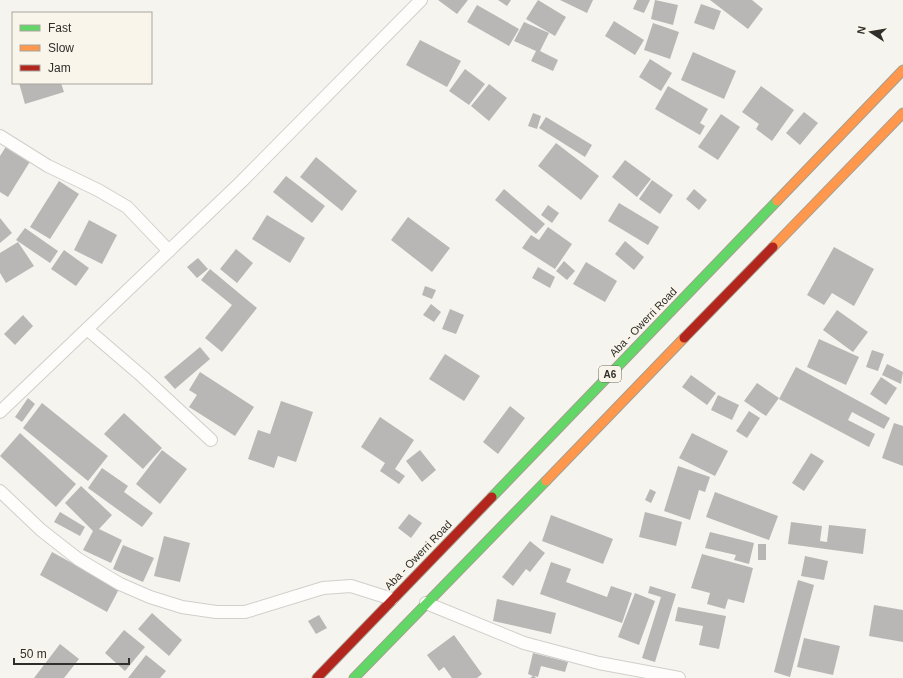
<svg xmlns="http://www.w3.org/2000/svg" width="903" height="678" viewBox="0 0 903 678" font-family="Arial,sans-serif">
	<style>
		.building { fill: #b8b7b6 }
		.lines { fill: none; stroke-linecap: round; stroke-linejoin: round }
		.street-casing { stroke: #d1cfcb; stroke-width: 14 }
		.fast-casing { stroke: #a59f8f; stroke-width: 11 }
		.slow-casing { stroke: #a59f8f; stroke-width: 11 }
		.jam-casing { stroke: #a59f8f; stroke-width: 11 }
		.street { stroke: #fefdfc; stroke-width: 12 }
		.fast { stroke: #63d668; stroke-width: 9 }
		.slow { stroke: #ff974d; stroke-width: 9 }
		.jam { stroke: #b3261e; stroke-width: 9 }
		.labels { text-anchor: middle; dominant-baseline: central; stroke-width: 4; stroke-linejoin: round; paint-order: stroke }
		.shield { fill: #f9f5eb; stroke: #6c6a64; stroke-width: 1 }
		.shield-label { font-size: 10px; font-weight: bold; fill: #2f2e2a }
		.street-label { font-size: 11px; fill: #2f2e2a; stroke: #f9f5eb }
	</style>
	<rect width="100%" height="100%" fill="#f6f4ee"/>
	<!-- building -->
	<g class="building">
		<path d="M438 0H468L457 14Z"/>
		<path d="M498 0H511L507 6Z"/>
		<path d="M538 0 566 17 555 36 526 19Z"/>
		<path d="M560 0H593L587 13Z"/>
		<path d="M637 0H650L644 13 633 9Z"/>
		<path d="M655 0 678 5 673 25 651 19Z"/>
		<path d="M710 0H752L763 9 748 29Z"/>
		<path d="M701 4 721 11 714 30 694 23Z"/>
		<path d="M477 5 519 29 509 46 467 22Z"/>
		<path d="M614 21 644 40 635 55 605 36Z"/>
		<path d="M524 22 549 33 540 51 558 60 553 71 531 61 536 51 514 41Z"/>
		<path d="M653 23 679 32 670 59 644 50Z"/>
		<path d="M420 40 461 61 447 87 406 65Z"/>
		<path d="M693 52 736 71 724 99 681 80Z"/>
		<path d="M650 59 672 73 661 91 639 77Z"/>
		<path d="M465 69 485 84 469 105 449 91Z"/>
		<path d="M19 83H61L64 92 25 104Z"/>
		<path d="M489 84 507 98 489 121 471 106Z"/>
		<path d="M668 86 708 109 700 123 705 126 700 135 655 109Z"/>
		<path d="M761 86 794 110 772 141 756 129 759 124 742 112Z"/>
		<path d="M804 112 818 123 800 145 786 133Z"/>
		<path d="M533 113 541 116 537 129 528 126Z"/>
		<path d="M721 114 740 127 718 160 698 147Z"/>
		<path d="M546 117 592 145 585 157 539 128Z"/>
		<path d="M556 143 599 176 581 200 538 166Z"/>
		<path d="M7 145 31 160 8 197 0 192V156Z"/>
		<path d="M316 157 357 191 342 211 300 177Z"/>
		<path d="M625 160 651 179 637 197 612 177Z"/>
		<path d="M286 176 325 206 312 223 273 192Z"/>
		<path d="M652 180 673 195 660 214 639 199Z"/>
		<path d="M59 181 79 194 50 239 30 227Z"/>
		<path d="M504 189 545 224 536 234 495 200Z"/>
		<path d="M694 189 707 200 699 210 686 199Z"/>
		<path d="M619 203 659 227 648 245 608 221Z"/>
		<path d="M548 205 559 213 552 223 541 215Z"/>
		<path d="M267 215 305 238 290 263 252 239Z"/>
		<path d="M408 217 450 248 432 272 391 240Z"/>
		<path d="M0 218 12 233 0 243Z"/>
		<path d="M89 220 117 235 102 264 74 250Z"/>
		<path d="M548 227 572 244 555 269 522 248 531 235 539 240Z"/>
		<path d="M25 228 58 251 50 263 16 240Z"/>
		<path d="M625 241 644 257 634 270 615 254Z"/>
		<path d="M18 242 34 266 6 283 0 273V253Z"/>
		<path d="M834 247 874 269 854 306 832 293 824 305 807 295Z"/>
		<path d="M236 249 253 263 237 283 220 269Z"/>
		<path d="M64 250 89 268 76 286 51 269Z"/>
		<path d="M198 258 208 269 197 278 187 267Z"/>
		<path d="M564 261 575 271 567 280 556 271Z"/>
		<path d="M586 262 617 281 605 302 573 284Z"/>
		<path d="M538 267 555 277 550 288 532 278Z"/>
		<path d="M210 269 257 308 222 352 205 338 232 305 201 280Z"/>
		<path d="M425 286 436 290 432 299 422 295Z"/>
		<path d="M431 304 441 312 434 322 423 315Z"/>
		<path d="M450 309 464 315 456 334 442 329Z"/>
		<path d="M837 310 868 332 853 352 823 330Z"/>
		<path d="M23 315 33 326 15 345 4 334Z"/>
		<path d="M819 339 859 357 846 385 807 367Z"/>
		<path d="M200 347 210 359 175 389 164 377Z"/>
		<path d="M872 350 884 354 878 371 866 367Z"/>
		<path d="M445 354 480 376 464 401 429 379Z"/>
		<path d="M887 364 903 372 901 384 882 375Z"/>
		<path d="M796 367 890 418 884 429 852 412 848 420 875 434 869 447 779 399Z"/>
		<path d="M200 372 254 407 235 436 189 407 197 395 189 390Z"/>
		<path d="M691 375 716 393 707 405 682 387Z"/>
		<path d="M881 377 897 388 886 405 870 394Z"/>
		<path d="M757 383 779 398 766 416 744 401Z"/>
		<path d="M718 395 739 405 732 420 711 410Z"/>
		<path d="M28 398 35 404 22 422 15 417Z"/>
		<path d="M281 401 313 412 296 462 278 456 274 468 248 459 258 430 270 434Z"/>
		<path d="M42 403 108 456 88 481 23 428Z"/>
		<path d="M510 406 525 418 498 454 483 442Z"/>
		<path d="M749 411 760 418 747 438 736 431Z"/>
		<path d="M124 413 162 448 143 469 104 434Z"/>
		<path d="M380 417 414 440 395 469 405 476 399 484 380 471 385 463 361 447Z"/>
		<path d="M894 423 903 426V466L882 458Z"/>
		<path d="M20 433 76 484 56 507 0 456Z"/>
		<path d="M692 433 728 451 715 476 679 458Z"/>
		<path d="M162 450 187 469 160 504 136 484Z"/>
		<path d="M420 450 436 470 422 482 406 461Z"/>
		<path d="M811 453 824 461 804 491 792 483Z"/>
		<path d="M678 466 710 477 705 492 699 490 690 520 664 511Z"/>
		<path d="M102 468 128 486 124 492 153 513 142 527 88 488Z"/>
		<path d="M81 486 112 515 99 529 122 540 111 563 83 550 93 531 65 503Z"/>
		<path d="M650 489 656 492 651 503 645 500Z"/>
		<path d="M715 492 778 516 769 540 706 517Z"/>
		<path d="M60 512 85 527 80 536 54 522Z"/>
		<path d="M645 512 682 522 676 546 639 537Z"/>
		<path d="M409 514 422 523 411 538 398 528Z"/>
		<path d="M551 515 613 539 603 564 542 541Z"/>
		<path d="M791 522 822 526 820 541 827 542 829 525 866 529 863 554 788 544Z"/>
		<path d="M710 532 754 543 749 564 734 560 736 555 705 548Z"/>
		<path d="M164 536 190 543 180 582 154 576Z"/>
		<path d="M530 541 545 553 530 572 526 569 513 586 502 577Z"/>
		<rect x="758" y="544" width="8" height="16"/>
		<path d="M123 545 154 558 143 582 113 569Z"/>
		<path d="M52 552 119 589 107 612 40 575Z"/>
		<path d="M702 554 753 568 744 603 728 599 725 609 707 604 710 593 691 588Z"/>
		<path d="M805 556 828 561 824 580 801 576Z"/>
		<path d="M551 562 571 569 566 582 607 597 611 586 632 593 622 623 540 594Z"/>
		<path d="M798 580 814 585 790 677 774 672Z"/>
		<path d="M650 586 676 594 655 662 642 658 661 597 648 593Z"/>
		<path d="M635 593 655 601 639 645 618 637Z"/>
		<path d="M497 599 556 613 551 634 493 621Z"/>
		<path d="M874 605 903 610V642L869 636Z"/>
		<path d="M678 607 726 616 719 649 699 645 703 626 675 621Z"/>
		<path d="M152 613 182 640 169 656 138 629Z"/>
		<path d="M319 615 327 628 316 634 308 621Z"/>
		<path d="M124 630 145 647 125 671 105 653Z"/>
		<path d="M454 635 482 674 477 678H452L444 667 439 671 427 655Z"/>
		<path d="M804 638 840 646 833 675 797 667Z"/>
		<path d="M60 644 79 659 64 678H34Z"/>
		<path d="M533 653 568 662 565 672 541 666 538 677 534 676 536 678H530L533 676 528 674Z"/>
		<path d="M146 655 166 671 160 678H128Z"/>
	</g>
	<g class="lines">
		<!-- street casing -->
		<g class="street-casing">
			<g id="street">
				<path d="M0 136 48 166 98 190 127 207 169 251"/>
				<path d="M87 329 143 377 211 440"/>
				<path d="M0 412 242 181 421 0"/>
				<path d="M0 491 41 530 78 559 120 584 150 597 182 607 216 612H245L323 588 351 586 392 599"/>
				<path d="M426 603 524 643 599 663 679 678"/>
			</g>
		</g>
		<!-- fast casing -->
		<g class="fast-casing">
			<g id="fast">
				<path d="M492 497 777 201"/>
				<path d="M354 678 546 481"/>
			</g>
		</g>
		<!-- slow casing -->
		<g class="slow-casing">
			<g id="slow">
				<path d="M777 201 903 70"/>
				<path d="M773 247 903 113"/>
				<path d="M546 481 684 338"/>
			</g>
		</g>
		<!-- jam casing -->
		<g class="jam-casing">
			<g id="jam">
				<path d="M684 338 773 247"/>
				<path d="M317 678 492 497"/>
			</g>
		</g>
		<!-- street -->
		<use href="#street" class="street"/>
		<!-- fast -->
		<use href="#fast" class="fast"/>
		<!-- slow -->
		<use href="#slow" class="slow"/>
		<!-- jam -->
		<use href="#jam" class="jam"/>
	</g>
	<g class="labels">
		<!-- shield labels -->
		<rect class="shield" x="599" y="366" width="22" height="16" rx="3"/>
		<g class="shield-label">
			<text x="610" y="374">A6</text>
		</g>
		<!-- street labels -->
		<g class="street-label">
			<text transform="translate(643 322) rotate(-46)">Aba - Owerri Road</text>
			<text transform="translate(418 555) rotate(-46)">Aba - Owerri Road</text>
		</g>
	</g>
	<!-- legend -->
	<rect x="12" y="12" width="140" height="72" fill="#f9f5eb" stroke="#a8a59e"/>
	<rect x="20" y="25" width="20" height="6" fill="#63d668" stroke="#a8a59e"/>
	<text x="48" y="32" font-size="12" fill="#2f2e2a">Fast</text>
	<rect x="20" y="45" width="20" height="6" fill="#ff974d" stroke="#a8a59e"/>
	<text x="48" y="52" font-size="12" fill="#2f2e2a">Slow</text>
	<rect x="20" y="65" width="20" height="6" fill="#b3261e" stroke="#a8a59e"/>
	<text x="48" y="72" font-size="12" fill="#2f2e2a">Jam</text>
	<!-- north arrow -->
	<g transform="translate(871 32) rotate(282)" stroke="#f9f5eb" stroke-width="3" paint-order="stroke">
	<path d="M0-3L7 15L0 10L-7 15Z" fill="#2f2e2a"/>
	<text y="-6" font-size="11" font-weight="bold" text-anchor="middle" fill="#2f2e2a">N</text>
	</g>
	<!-- scale -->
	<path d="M14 658v6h115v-6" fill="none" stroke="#2f2e2a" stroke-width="2"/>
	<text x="20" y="658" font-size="12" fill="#2f2e2a" stroke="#f9f5eb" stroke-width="3" paint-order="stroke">50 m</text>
</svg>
